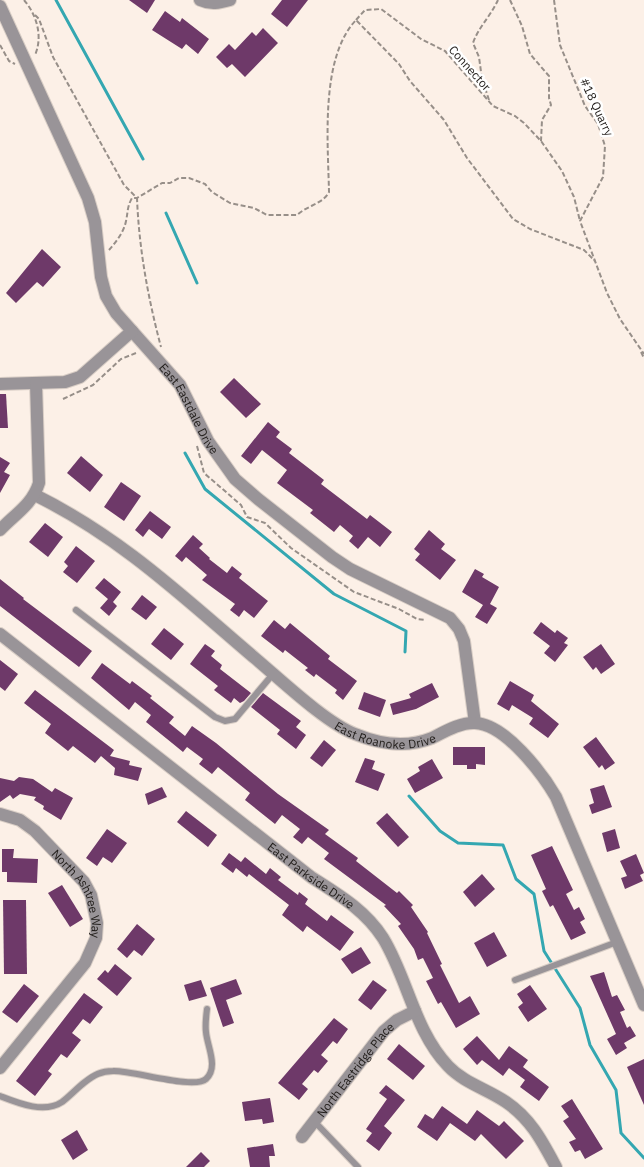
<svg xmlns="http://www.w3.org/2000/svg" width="644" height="1167" viewBox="0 0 644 1167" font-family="'IBM Plex Sans',sans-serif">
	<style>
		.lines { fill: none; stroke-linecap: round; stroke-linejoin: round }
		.stream { stroke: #34a7b1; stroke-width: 3 }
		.building { fill: #6e3969 }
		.lane-casing { stroke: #d9cec6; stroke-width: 8 }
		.street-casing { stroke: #d9cec6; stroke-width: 14 }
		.path { stroke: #978f89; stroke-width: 2; stroke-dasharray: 5 2.5; stroke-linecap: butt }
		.lane { stroke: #999498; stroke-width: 6 }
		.street { stroke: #999498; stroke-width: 12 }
		.labels { text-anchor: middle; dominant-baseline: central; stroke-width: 5; stroke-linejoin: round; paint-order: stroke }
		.street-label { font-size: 12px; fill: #211d1a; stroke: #fff }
	</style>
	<rect width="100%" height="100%" fill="#fcf0e7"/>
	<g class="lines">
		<!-- stream -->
		<g class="stream">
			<path d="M56 0 143 159"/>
			<path d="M166 213 197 283"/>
			<path d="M185 453 205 489 334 594 406 631 405 652"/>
			<path d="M409 796 440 831 458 843 503 845 516 879 534 894 544 951 580 1008 590 1045 616 1090 621 1133 644 1158"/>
		</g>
	</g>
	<!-- building -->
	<g class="building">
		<path d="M129 0H155L147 13Z"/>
		<path d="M282 0H308L287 27 271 14Z"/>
		<path d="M165 11 180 22 182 18 209 39 198 54 186 44 182 49 152 30Z"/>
		<path d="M263 28 278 43 245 77 232 64 227 68 216 57 229 44 235 50 252 32 256 36Z"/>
		<path d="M42 249 61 267 43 287 37 282 16 303 6 293Z"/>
		<path d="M234 378 261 404 246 418 220 392Z"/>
		<path d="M0 394H6L8 428H0Z"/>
		<path d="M268 422 280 432 276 437 292 449 289 453 324 480 321 484 367 519 370 515 392 532 380 547 368 537 358 549 349 541 353 536 340 525 334 532 310 513 313 510 277 483 287 470 262 450 251 464 241 456Z"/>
		<path d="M81 456 103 475 90 492 67 473Z"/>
		<path d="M0 457 10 463 4 472 10 475 0 493Z"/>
		<path d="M121 482 141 496 124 521 104 507Z"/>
		<path d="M150 511 171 527 162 539 149 529 143 537 135 530Z"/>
		<path d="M45 523 63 537 48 557 29 542Z"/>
		<path d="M429 530 445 544 441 549 456 560 440 580 415 560 420 554 414 549Z"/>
		<path d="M193 535 203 544 199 548 210 558 209 559 227 573 232 566 242 574 239 578 268 601 254 618 244 610 239 617 230 610 235 604 202 580 207 575 186 557 182 562 175 556Z"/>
		<path d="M76 546 95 561 77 583 63 572 68 566 64 562Z"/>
		<path d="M475 569 484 574 482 577 499 587 490 604 497 608 487 624 475 617 483 605 462 592Z"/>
		<path d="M104 578 121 592 113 602 117 606 109 616 100 608 108 599 95 588Z"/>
		<path d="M0 579 24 598 23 599 92 651 79 667 0 606Z"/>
		<path d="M142 595 157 607 146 620 131 609Z"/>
		<path d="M274 620 285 629 290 623 330 656 328 659 357 681 343 700 335 693 337 690 316 674 314 677 305 670 308 668 285 650 283 653 261 636Z"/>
		<path d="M541 622 555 633 557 630 568 638 564 643 568 645 555 662 544 653 550 646 533 633Z"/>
		<path d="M164 628 184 644 171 660 151 644Z"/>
		<path d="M205 644 215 651 211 656 222 665 220 669 251 693 244 701 240 703 234 698 231 703 214 690 218 686 190 664Z"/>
		<path d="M601 644 615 664 601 674 596 667 593 670 583 657Z"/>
		<path d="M0 660 18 674 5 691 0 687Z"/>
		<path d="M102 663 130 684 132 681 152 696 150 698 174 717 169 723 185 736 192 726 216 743 278 794 329 830 325 834 358 858 356 861 397 893 399 891 413 905 411 907 428 932 427 933 442 964 440 965 459 1003 470 996 480 1014 456 1028 441 1002 438 1004 426 981 433 978 423 958 418 960 414 949 398 926 401 924 384 906 386 905 324 859 329 853 308 837 302 844 293 837 300 829 282 815 275 824 245 800 250 793 218 767 212 774 199 764 203 759 187 747 183 752 172 743 146 722 151 715 135 702 129 710 91 678Z"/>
		<path d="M510 681 534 695 531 701 559 724 548 738 529 724 533 718 512 705 509 711 497 704Z"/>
		<path d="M432 683 439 697 416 709 393 715 390 704 411 698 409 694Z"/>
		<path d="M35 690 114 750 110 756 130 761 129 765 142 768 138 781 114 775 115 768 101 756 95 763 73 746 68 751 45 733 51 724 24 703Z"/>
		<path d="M364 692 386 700 380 717 358 709Z"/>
		<path d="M263 693 301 721 296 727 306 735 296 749 277 734 280 730 251 707Z"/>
		<path d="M596 737 615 763 605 770 602 765 599 768 583 747Z"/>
		<path d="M324 740 336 750 322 767 310 758Z"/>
		<path d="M453 747H485V765L476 764V769H467V765H453Z"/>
		<path d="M365 758 375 761 372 769 385 774 378 791 355 782Z"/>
		<path d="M432 759 443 778 415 793 407 779 420 771 418 767Z"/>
		<path d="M19 777 33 779 52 792 55 788 73 798 61 820 43 809 44 806 34 800 36 797 20 794 13 799 10 795 0 802V778L14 781Z"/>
		<path d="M604 785 612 807 592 814 589 805 594 803 590 789Z"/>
		<path d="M162 787 167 797 148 805 145 794Z"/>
		<path d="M186 811 217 835 208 847 177 822Z"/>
		<path d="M387 813 409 837 398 847 376 823Z"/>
		<path d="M107 829 127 843 112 863 103 857 97 866 86 858Z"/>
		<path d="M615 829 620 848 607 852 602 833Z"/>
		<path d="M552 846 573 890 566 894 574 910 579 907 585 919 580 922 586 933 571 940 553 905 550 907 542 891 546 889 531 855Z"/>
		<path d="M2 849H14L13 858 38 859 37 883 7 882V872H2Z"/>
		<path d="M229 853 241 862 245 857 266 874 270 868 281 877 278 880 298 895 299 892 308 899 305 904 327 921 331 915 354 932 340 951 307 926 303 932 282 915 289 905 249 874 247 877 236 868 233 873 221 864Z"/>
		<path d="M636 854 644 873 640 875 643 881 625 889 621 878 627 876 620 861Z"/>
		<path d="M482 874 495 889 475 907 463 892Z"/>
		<path d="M62 885 83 919 70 927 48 893Z"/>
		<path d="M3 900H26L27 974H4Z"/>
		<path d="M137 924 155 939 142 956 134 950 127 958 117 949Z"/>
		<path d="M494 932 507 956 487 967 474 943Z"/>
		<path d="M361 947 371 963 352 974 341 959Z"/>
		<path d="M115 964 132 978 117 996 97 979 105 970 108 973Z"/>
		<path d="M604 972 612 997 617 995 625 1010 620 1012 627 1028 630 1026 636 1036 624 1043 627 1048 616 1055 607 1039 616 1034 590 976Z"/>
		<path d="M236 979 242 994 226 1000 234 1023 223 1027 210 988Z"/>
		<path d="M201 980 207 996 189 1001 184 985Z"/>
		<path d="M373 980 387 990 371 1010 358 1000Z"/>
		<path d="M24 984 39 996 17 1023 2 1012Z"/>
		<path d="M530 985 547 1009 528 1022 518 1007 523 1003 517 994Z"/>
		<path d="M84 993 103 1007 90 1024 83 1019 72 1033 81 1040 67 1058 61 1054 48 1071 52 1074 35 1096 16 1081Z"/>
		<path d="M334 1018 348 1029 337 1044 333 1041 321 1055 328 1061 318 1073 314 1070 302 1084 308 1089 299 1100 278 1083Z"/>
		<path d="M477 1036 499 1060 509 1046 528 1060 523 1067 549 1087 539 1101 520 1087 525 1080 509 1068 503 1076 482 1060 477 1065 463 1049Z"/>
		<path d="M399 1044 425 1066 413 1080 387 1059Z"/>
		<path d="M644 1059V1105L627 1067Z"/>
		<path d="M386 1085 405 1100 384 1126 392 1133 379 1151 366 1141 372 1133 366 1129 387 1099 379 1093Z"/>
		<path d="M270 1098 274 1122 263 1124 262 1119 245 1121 242 1102Z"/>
		<path d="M572 1099 603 1149 585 1159 580 1150 575 1152 569 1142 576 1139 563 1121 569 1117 561 1106Z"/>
		<path d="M442 1106 467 1124 477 1110 499 1126 504 1121 524 1141 506 1159 481 1134 475 1141 450 1123 437 1141 417 1127 425 1114 433 1119Z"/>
		<path d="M77 1130 88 1150 73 1160 61 1140Z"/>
		<path d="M273 1144 275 1156H269L270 1167H250L247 1148Z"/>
		<path d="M201 1152 210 1161 204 1167H186Z"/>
	</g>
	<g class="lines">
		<!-- lane casing -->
		<g class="lane-casing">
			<g id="lane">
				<path d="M76 610 215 717 225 721 235 719 273 674"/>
				<path d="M515 980 617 942"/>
				<path d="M0 1096C18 1103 44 1114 62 1102 70 1096 77 1088 85 1082 94 1075 101 1071 113 1071 132 1070 194 1090 206 1079 219 1067 207 1046 206 1032 205 1025 206 1017 207 1009"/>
				<path d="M314 1121 358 1167"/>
			</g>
		</g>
		<!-- street casing -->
		<g class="street-casing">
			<g id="street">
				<path d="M200 0C211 5 219 3 230 0"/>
				<path id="s1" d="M0 6 88 198 95 222 101 277 106 296 116 313 180 385 208 441 235 479 258 499 332 557 350 569 450 618 459 629 464 641 475 723"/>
				<path d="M0 384 65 382 80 377 132 331"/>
				<path id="s2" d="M35 495C122 538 183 597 256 659 281 680 326 723 355 734 379 744 407 748 432 738 444 732 461 722 475 723 505 724 542 773 556 797L644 1005"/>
				<path d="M0 530C15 514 32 505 39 483L36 383"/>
				<path id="s3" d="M0 634 311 877C339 895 365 910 383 938 408 979 414 1030 448 1066 464 1083 487 1089 506 1102 531 1119 542 1141 556 1167"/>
				<path id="s4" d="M0 814 20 820 35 831 84 882 91 895 97 923 96 938 85 963 0 1068"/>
				<path id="s5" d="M302 1137 384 1031 397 1020 415 1011"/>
			</g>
		</g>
		<!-- path -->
		<g class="path">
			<path d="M24 0C37 15 43 37 35 55"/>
			<path d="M510 0 522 26 530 54 549 76V98L551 105 542 120 541 141"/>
			<path d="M554 0 560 45 585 106 598 124 605 146 603 177 580 221 607 293 620 319 644 354"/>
			<path d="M35 15 39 19 53 57 124 185 137 198C139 249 148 298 161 347"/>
			<path d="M356 20 365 10 381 9 421 39 445 51 493 106 515 116 524 123 541 141 562 171 574 197 580 221"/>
			<path d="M0 45 9 61 15 64"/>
			<path d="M489 100 482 79 479 57 473 43C478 28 490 17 498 0"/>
			<path d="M109 250C116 242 124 232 126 221 128 212 127 207 132 198H137L162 183H170L179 178H189L205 184 212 192 230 203 254 208 267 215H297C308 205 323 204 329 192 328 142 320 58 356 20L399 64 410 81 444 120 467 158 513 219 530 229 584 250 595 261"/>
			<path d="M641 352 644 358"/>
			<path d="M63 399 93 385 121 359 136 353"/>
			<path d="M197 446 204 473 241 505 247 517 265 523 291 548 354 592 399 609 417 619 426 620"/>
		</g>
		<!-- lane -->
		<use href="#lane" class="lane"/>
		<!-- street -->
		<use href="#street" class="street"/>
	</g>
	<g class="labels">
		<!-- street labels -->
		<g class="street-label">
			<text transform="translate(470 68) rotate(48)">Connector</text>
			<text transform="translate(597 107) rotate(65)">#18 Quarry</text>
			<text stroke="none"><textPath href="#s1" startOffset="452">East Eastdale Drive</textPath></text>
			<text stroke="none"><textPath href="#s2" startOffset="431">East Roanoke Drive</textPath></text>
			<text stroke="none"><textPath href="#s3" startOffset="394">East Parkside Drive</textPath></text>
			<text stroke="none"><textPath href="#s4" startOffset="118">North Ashtree Way</textPath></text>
			<text stroke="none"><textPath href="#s5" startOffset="86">North Eastridge Place</textPath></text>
		</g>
	</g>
</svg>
